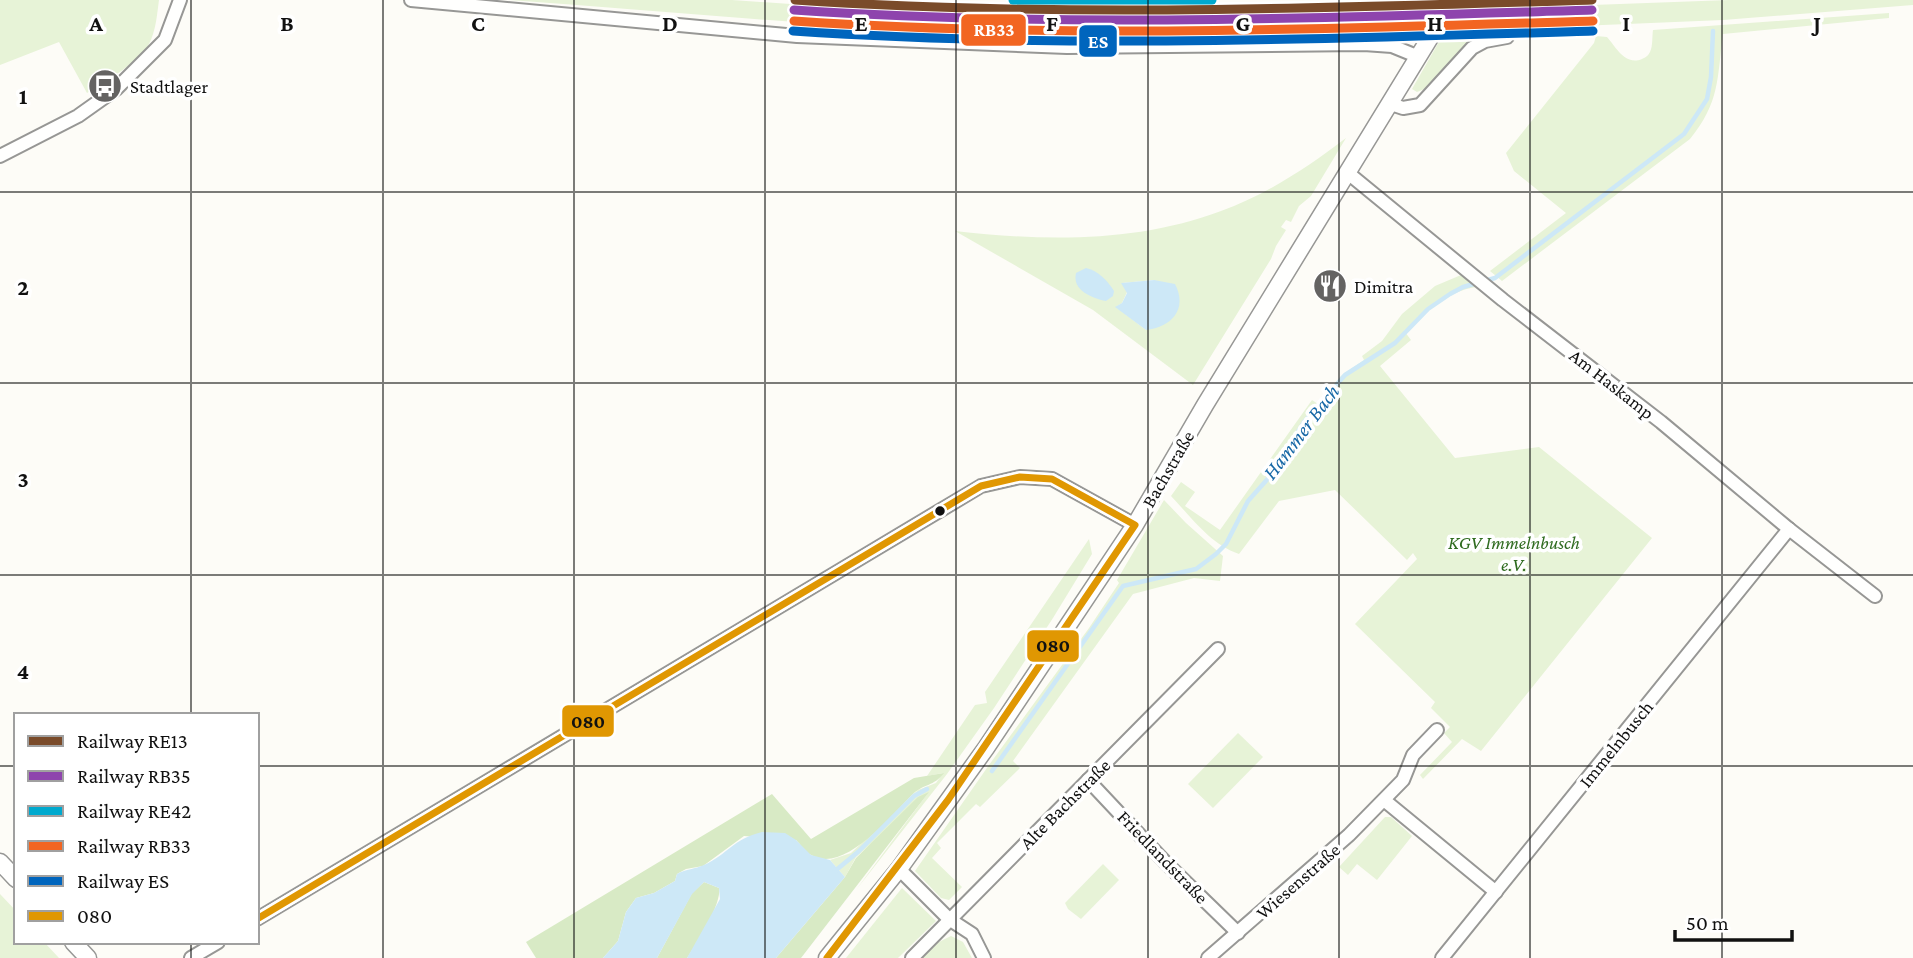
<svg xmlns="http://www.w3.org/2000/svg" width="1913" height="958" viewBox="0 0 1913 958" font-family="'Crimson Pro',serif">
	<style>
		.green { fill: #e7f3d7; fill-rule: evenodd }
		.forest { fill: #d8eac5 }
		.water { fill: #cde8f7 }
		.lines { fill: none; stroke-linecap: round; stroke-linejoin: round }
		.stream { stroke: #cde8f7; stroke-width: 4.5 }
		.minor-casing { stroke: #979795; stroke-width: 16 }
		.tertiary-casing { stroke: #979795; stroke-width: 19 }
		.minor { stroke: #fffffe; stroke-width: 12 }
		.tertiary { stroke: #fffffe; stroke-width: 16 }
		.bus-1-casing { stroke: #fff; stroke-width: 12 }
		.bus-1 { stroke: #e09702; stroke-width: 7 }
		.rail-1-casing { stroke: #fff; stroke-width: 14 }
		.rail-2-casing { stroke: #fff; stroke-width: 14 }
		.rail-3-casing { stroke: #fff; stroke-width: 14 }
		.rail-4-casing { stroke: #fff; stroke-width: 14 }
		.rail-5-casing { stroke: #fff; stroke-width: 14 }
		.rail-1 { stroke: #7a4b2a; stroke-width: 9 }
		.rail-2 { stroke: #8e44ad; stroke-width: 9 }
		.rail-3 { stroke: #00a9ce; stroke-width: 9 }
		.rail-4 { stroke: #f26522; stroke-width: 9 }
		.rail-5 { stroke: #0065bd; stroke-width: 9 }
		.grid { fill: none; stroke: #111; stroke-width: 2; stroke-opacity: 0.55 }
		.bus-dot { fill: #111; stroke: #fff; stroke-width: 2.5 }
		.labels { text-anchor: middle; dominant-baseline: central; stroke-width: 7; stroke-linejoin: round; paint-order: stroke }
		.poi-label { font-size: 19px; fill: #111; stroke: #fff; text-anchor: start }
		.street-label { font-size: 19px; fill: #111; stroke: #fff }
		.park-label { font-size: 19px; font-style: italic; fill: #2f6b1f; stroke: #fff }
		.water-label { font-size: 21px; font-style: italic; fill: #1768a6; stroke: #fff }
		.grid-label { font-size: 23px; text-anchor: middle; font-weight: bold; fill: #111; stroke: #fff; stroke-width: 7; stroke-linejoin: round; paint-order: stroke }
		.line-badge { stroke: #fff; stroke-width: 2.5 }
		.badge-label { font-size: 19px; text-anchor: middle; font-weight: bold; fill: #fff }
		.pale-badge-label { font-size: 19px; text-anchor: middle; font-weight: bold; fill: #111 }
	</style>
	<rect width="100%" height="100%" fill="#fdfcf7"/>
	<!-- green -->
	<g class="green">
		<path d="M0 0H159C157 14 156 31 149 44 139 62 105 82 87 93L59 42 0 65Z"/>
		<path d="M510 0H732L1005 19 1113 23 1240 15 1402 11 1403 14 1431 13 1420 28 1408 33C1274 26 1140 38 1006 34 840 28 675 12 510 0Z"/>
		<path d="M1729 0H1913V5L1723 20 1579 26 1485 33 1473 39 1427 88 1417 92 1412 89 1456 12H1481V9Z"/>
		<path d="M1889 13V18L1723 34C1717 79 1720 102 1690 139L1502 281 1490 271 1566 213 1514 171 1506 153 1594 43 1596 36 1607 37C1616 47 1625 66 1642 59 1646 57 1648 56 1650 52 1653 46 1652 36 1653 30Z"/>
		<path d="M1346 138 1311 196 1299 206 1291 222 1286 220 1281 227 1286 230 1276 246 1271 259 1193 385 1093 310 955 231C1044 241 1136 243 1221 211 1266 195 1308 167 1346 138ZM1154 280 1146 330 1116 307 1122 303 1127 292 1122 283Z"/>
		<path d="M1461 275 1476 287C1448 291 1425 312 1405 332L1411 340 1380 366 1455 458 1539 447 1652 538 1481 751 1462 739 1423 779 1420 775 1452 742 1444 733 1450 727 1431 708 1435 702 1355 624 1417 559 1413 553 1407 560 1335 490 1279 501 1239 554C1210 544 1192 518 1171 496L1181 482 1195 492 1185 506 1220 530 1312 400 1318 404 1341 376 1364 360 1362 356 1382 341 1402 314 1435 286Z"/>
		<path d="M1164 500 1186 523 1223 556 1220 581 1194 578 1133 594 1013 761 1020 768 980 807 976 804 937 843 941 848 932 858 962 887 949 900 941 898 915 871 989 765 1089 628 1119 583 1117 580Z"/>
		<path d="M1089 539 1092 554 1053 618 994 708 947 774 856 890 928 793 856 857 845 877 830 860 851 853 918 790 936 783 943 773 927 776 975 705 987 703 985 692Z"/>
		<path d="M1238 733 1263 757 1213 808 1188 784Z"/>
		<path d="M1385 817H1391L1412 836 1377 880 1357 864 1348 875 1339 867Z"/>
		<path d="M1103 864 1119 880 1081 919 1068 909 1065 903Z"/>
		<path d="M902 888 936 921 898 958H846Z"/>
		<path d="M0 894 16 911V942H44L59 958H0Z"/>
		<path d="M951 936 963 942 972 958H922L937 943Z"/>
	</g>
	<!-- forest -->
	<g class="forest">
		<path d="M944 773C933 787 925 783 913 794 891 815 844 875 811 855 805 852 800 844 796 840L744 836 703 866 686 869 677 874 675 881 654 893 636 898 626 912 618 941 603 958H536L526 942 772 794 811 839 914 778Z"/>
		<path d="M929 792 801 958H776L845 877 856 858 918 797Z"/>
		<path d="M704 882 719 888C722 904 697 943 687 958H657L692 893Z"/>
	</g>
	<!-- water -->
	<g class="water">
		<path d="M1086 268C1097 270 1108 281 1114 291L1113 296 1106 301C1091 298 1072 290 1076 273Z"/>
		<path d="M1154 280 1175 284C1188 309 1172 327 1146 330L1115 307 1122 303 1127 293 1121 283Z"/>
		<path d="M762 832 785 833 796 840 811 855 830 860 845 877 776 958H687L720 899 719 888 704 882 692 894 657 958H603L618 941 626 912 636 898 654 893 675 881 677 874C686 869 695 869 704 865 728 854 733 839 762 832Z"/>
	</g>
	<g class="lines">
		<!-- stream -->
		<g class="stream">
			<path d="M992 771 1123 586 1196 569 1216 554 1226 544 1248 501 1272 474 1304 422 1345 375 1395 343 1428 309 1450 294 1463 287 1495 278 1684 134 1707 99 1711 77 1713 31"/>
			<path d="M835 871 858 852 914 796 927 789"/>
		</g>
		<!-- minor casing -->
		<g class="minor-casing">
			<g id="minor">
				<path d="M411 0 797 36 1067 47 1364 44 1392 46 1419 57"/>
				<path d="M1391 104 1403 108 1420 105 1472 48 1485 41 1507 37"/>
				<path d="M0 156 78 116 116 89 165 40 180 0"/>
				<path d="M1348 173 1503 300 1661 422 1789 529 1875 596"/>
				<path d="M1088 780 1166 863 1238 933"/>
				<path d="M1384 800 1496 892"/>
				<path d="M899 869 949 919 972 934 984 958"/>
				<path d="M257 919 981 486 1020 477 1052 479 1135 525"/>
				<path d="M191 958 218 942"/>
				<path d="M912 958 1218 649"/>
				<path d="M1208 958 1349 835 1403 780 1413 755 1437 730"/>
				<path d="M1442 958 1789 529"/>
			</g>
		</g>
		<!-- tertiary casing -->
		<g class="tertiary-casing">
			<g id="tertiary">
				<path d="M0 862 16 879"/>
				<path d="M73 942 88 958"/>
				<path d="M827 958 899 869 986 748 1135 525 1205 405 1453 0"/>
			</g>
		</g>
		<!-- minor -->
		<use href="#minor" class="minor"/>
		<!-- tertiary -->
		<use href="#tertiary" class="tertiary"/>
		<!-- bus-1 casing -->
		<g class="bus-1-casing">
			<path id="bus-1" d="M257 919 981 486 1020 477 1052 479 1135 525 948 800 827 958"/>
		</g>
		<!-- bus-1 -->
		<use href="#bus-1" class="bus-1"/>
		<!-- rail-1 casing -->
		<g class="rail-1-casing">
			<path id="rail-1" d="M795 0C1061 18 1326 8 1592 0"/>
		</g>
		<!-- rail-2 casing -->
		<g class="rail-2-casing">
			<path id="rail-2" d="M794 10C1061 28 1326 18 1592 10"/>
		</g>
		<!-- rail-3 casing -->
		<g class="rail-3-casing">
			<path id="rail-3" d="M1013 0H1212"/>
		</g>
		<!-- rail-4 casing -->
		<g class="rail-4-casing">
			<path id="rail-4" d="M794 21C1060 39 1326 29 1593 21"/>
		</g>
		<!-- rail-5 casing -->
		<g class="rail-5-casing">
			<path id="rail-5" d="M793 31C1060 49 1326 39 1593 31"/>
		</g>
		<!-- rail-1 -->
		<use href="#rail-1" class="rail-1"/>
		<!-- rail-2 -->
		<use href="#rail-2" class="rail-2"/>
		<!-- rail-3 -->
		<use href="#rail-3" class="rail-3"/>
		<!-- rail-4 -->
		<use href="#rail-4" class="rail-4"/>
		<!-- rail-5 -->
		<use href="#rail-5" class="rail-5"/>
	</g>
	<!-- grid -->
	<path class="grid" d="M191 0V715M383 0V958M574 0V958M765 0V958M956 0V958M1148 0V958M1339 0V958M1530 0V958M1722 0V958M0 192H1913M0 383H1913M0 575H1913M0 766H16M257 766H1913M191 942V958"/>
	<!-- icons -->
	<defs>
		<g id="bus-disc" transform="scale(1.75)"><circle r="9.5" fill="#646362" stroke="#fff"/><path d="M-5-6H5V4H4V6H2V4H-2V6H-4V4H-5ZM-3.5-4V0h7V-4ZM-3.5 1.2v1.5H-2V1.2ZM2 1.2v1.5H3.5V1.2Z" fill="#fff"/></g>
		<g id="restaurant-disc" transform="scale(1.75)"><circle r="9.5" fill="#646362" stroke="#fff"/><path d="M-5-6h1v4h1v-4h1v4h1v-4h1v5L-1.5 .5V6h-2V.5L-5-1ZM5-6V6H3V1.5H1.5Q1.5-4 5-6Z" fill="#fff"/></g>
	</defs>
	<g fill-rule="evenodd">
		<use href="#bus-disc" x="105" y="86"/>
		<use href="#restaurant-disc" x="1330" y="286"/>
	</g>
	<!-- markers -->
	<circle class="bus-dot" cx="940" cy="511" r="6"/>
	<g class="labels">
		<!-- poi labels -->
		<g class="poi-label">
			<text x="130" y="86">Stadtlager</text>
			<text x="1354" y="286">Dimitra</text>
		</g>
		<!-- street labels -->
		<g class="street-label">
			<text transform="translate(1612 384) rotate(38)">Am Haskamp</text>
			<text transform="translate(1168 469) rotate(-60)">Bachstraße</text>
			<text transform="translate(1616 744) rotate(-51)">Immelnbusch</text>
			<text transform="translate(1065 804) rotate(-45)">Alte Bachstraße</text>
			<text transform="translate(1163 857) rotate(46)">Friedlandstraße</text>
			<text transform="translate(1298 881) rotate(-41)">Wiesenstraße</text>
		</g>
		<!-- park labels -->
		<g class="park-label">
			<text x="1514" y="542">KGV Immelnbusch<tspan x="1514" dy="22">e.V.</tspan></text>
		</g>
		<!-- water labels -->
		<g class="water-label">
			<text transform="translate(1301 432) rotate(-53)">Hammer Bach</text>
		</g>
	</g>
	<g class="grid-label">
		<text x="96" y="31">A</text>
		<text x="287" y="31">B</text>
		<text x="478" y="31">C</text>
		<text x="670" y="31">D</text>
		<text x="861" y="31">E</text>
		<text x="1052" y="31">F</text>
		<text x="1243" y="31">G</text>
		<text x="1435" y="31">H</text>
		<text x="1626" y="31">I</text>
		<text x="1817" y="31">J</text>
		<text x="23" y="104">1</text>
		<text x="23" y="295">2</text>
		<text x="23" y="487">3</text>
		<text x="23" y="679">4</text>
	</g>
	<g class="line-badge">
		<rect x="960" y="13" width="67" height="34" rx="7" fill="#f26522"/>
		<rect x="1078" y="24" width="40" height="34" rx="7" fill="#0065bd"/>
		<rect x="1026" y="629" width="54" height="34" rx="7" fill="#e09702"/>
		<rect x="561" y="704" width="54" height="34" rx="7" fill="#e09702"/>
	</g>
	<g class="badge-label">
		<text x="994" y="36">RB33</text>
		<text x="1098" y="48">ES</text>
	</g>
	<g class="pale-badge-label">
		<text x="1053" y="652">080</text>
		<text x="588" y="728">080</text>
	</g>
	<!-- legend -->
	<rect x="14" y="713" width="245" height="231" fill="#ffffff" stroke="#a0a0a0" stroke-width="2"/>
	<rect x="28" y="736" width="35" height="10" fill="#7a4b2a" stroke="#a0a0a0" stroke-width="2"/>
	<text x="77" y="748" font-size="21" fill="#111111">Railway RE13</text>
	<rect x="28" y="771" width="35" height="10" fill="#8e44ad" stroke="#a0a0a0" stroke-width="2"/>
	<text x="77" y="783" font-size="21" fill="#111111">Railway RB35</text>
	<rect x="28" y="806" width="35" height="10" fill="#00a9ce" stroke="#a0a0a0" stroke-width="2"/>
	<text x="77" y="818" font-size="21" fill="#111111">Railway RE42</text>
	<rect x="28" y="841" width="35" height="10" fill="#f26522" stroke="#a0a0a0" stroke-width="2"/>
	<text x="77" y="853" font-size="21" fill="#111111">Railway RB33</text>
	<rect x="28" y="876" width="35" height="10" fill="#0065bd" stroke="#a0a0a0" stroke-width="2"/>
	<text x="77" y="888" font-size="21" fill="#111111">Railway ES</text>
	<rect x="28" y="911" width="35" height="10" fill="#e09702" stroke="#a0a0a0" stroke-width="2"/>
	<text x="77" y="923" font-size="21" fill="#111111">080</text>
	<!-- scale -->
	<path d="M1675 930v10h117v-10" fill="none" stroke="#111111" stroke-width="3.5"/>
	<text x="1686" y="930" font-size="21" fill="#111111" stroke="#ffffff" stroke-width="5" paint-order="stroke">50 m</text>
</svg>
